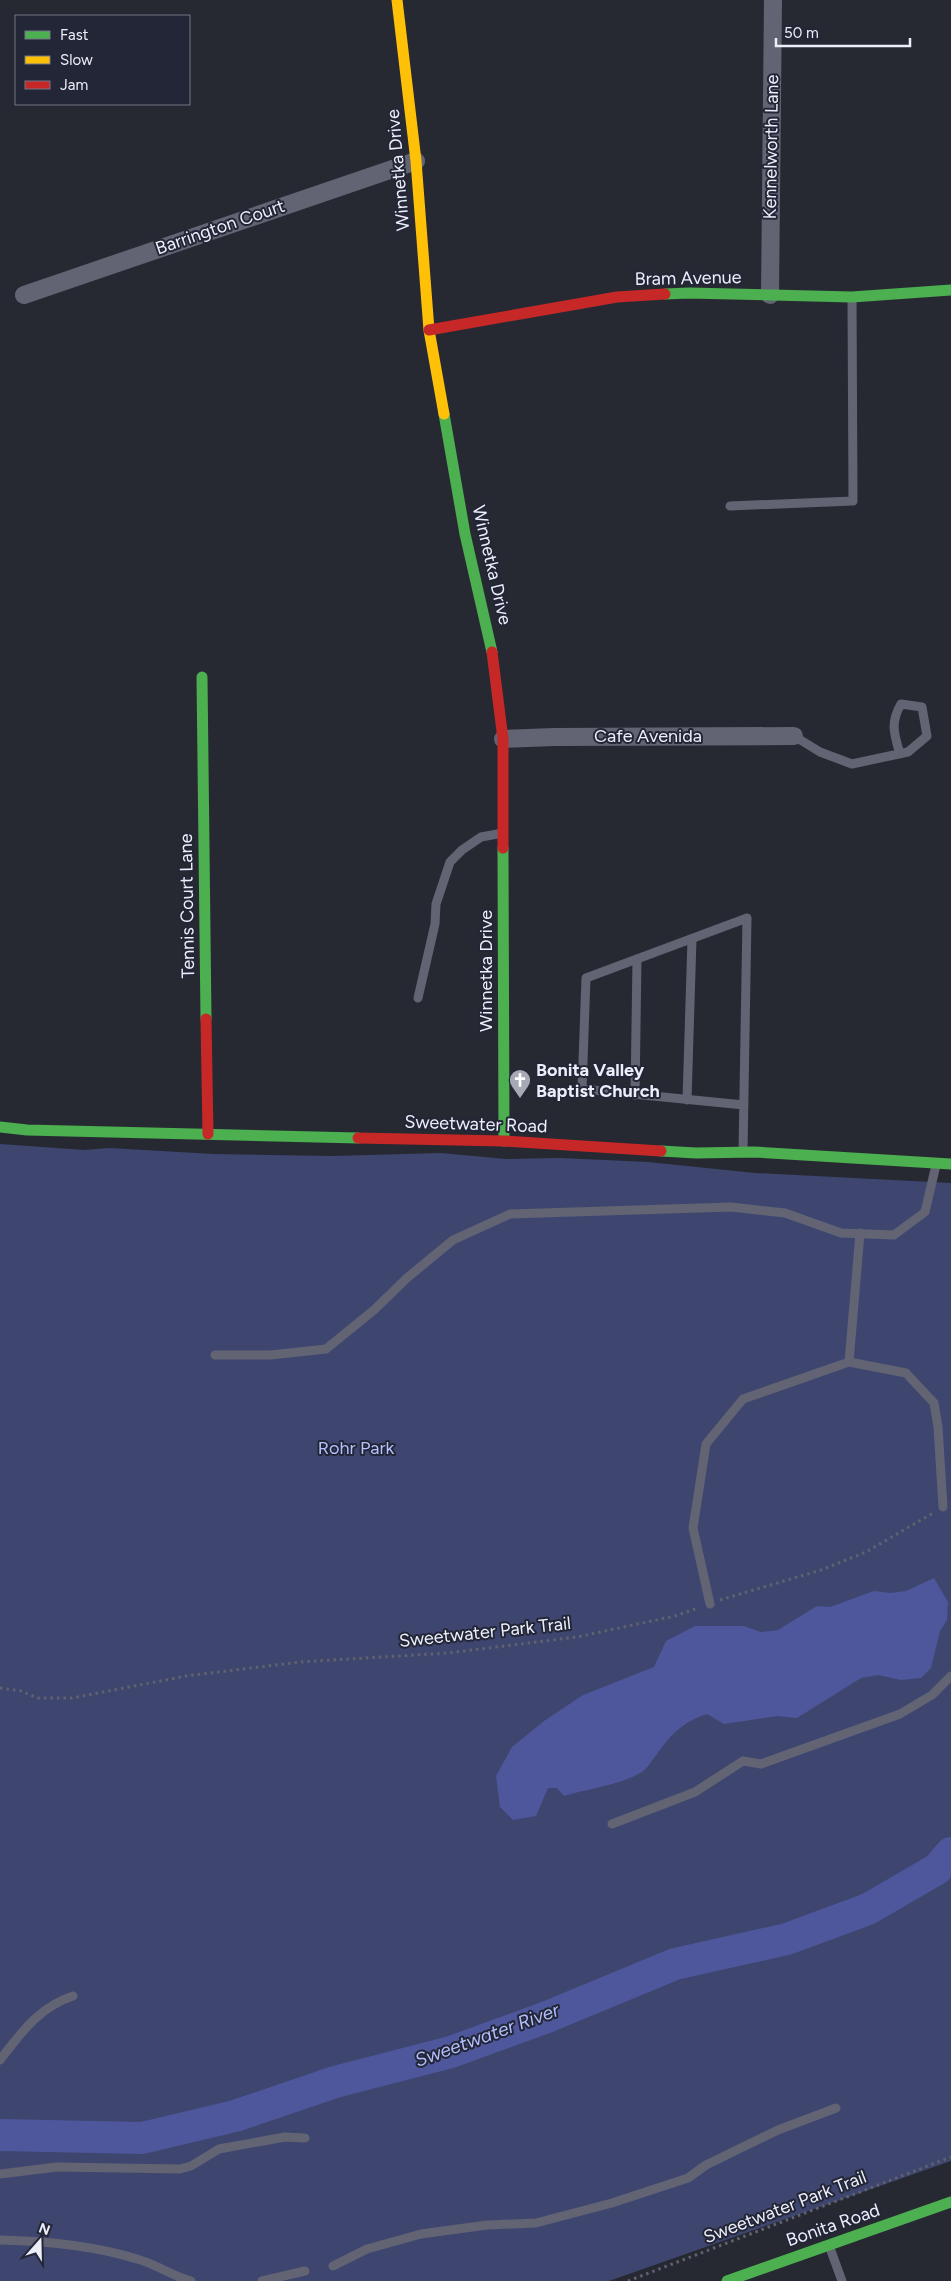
<svg xmlns="http://www.w3.org/2000/svg" width="951" height="2281" viewBox="0 0 951 2281" font-family="Figtree,sans-serif">
	<style>
		.green { fill: #3e466f }
		.water { fill: #4e579b }
		.lines { fill: none; stroke-linecap: round; stroke-linejoin: round }
		.river { stroke: #4e579b; stroke-width: 32 }
		.path { stroke: #60626e; stroke-width: 3; stroke-dasharray: 2.5 4; stroke-linecap: butt }
		.lane { stroke: #626473; stroke-width: 9 }
		.street { stroke: #626473; stroke-width: 18 }
		.fast { stroke: #4caf50; stroke-width: 11 }
		.slow { stroke: #ffc107; stroke-width: 11 }
		.jam { stroke: #c62828; stroke-width: 11 }
		.labels { text-anchor: middle; dominant-baseline: central; stroke-width: 4; stroke-linejoin: round; paint-order: stroke }
		.street-label { font-size: 18px; fill: #eceffa; stroke: #232636 }
		.poi-label { font-size: 18px; font-weight: bold; fill: #eceffa; stroke: #232636; text-anchor: start }
		.park-label { font-size: 18px; fill: #b5c1fe; stroke: #232636 }
		.water-label { font-size: 19px; font-style: italic; fill: #b2befb; stroke: #232636 }
	</style>
	<rect width="100%" height="100%" fill="#272932"/>
	<!-- green -->
	<path class="green" d="M0 1144 85 1150 109 1148 213 1154 333 1156 441 1153 506 1159 560 1158 648 1162 755 1173 951 1183V2161L609 2281H0Z"/>
	<!-- water -->
	<g class="water">
		<path d="M934 1578 948 1602 947 1620 940 1631 931 1668 921 1678 901 1680 878 1675 861 1678 797 1718 778 1716 724 1724 707 1714C683 1722 672 1733 657 1754 652 1760 648 1768 642 1772 618 1786 590 1788 564 1796L557 1788H548L536 1816 513 1820 500 1807 496 1776 512 1747 544 1721 583 1695 654 1667 666 1641 695 1626H744L761 1632 778 1630 817 1606 830 1607 874 1591 891 1593 906 1591Z"/>
		<path d="M0 2123 112 2126 111 2134 0 2130Z"/>
	</g>
	<g class="lines">
		<!-- river -->
		<path class="river" d="M0 2135 142 2138 235 2116 335 2082 451 2052 547 2017 675 1964 787 1939 868 1909 937 1869 951 1853"/>
		<!-- path -->
		<g class="path">
			<path d="M720 1600 821 1570 866 1552 933 1513"/>
			<path d="M0 1688 21 1691 38 1698H72L186 1676 300 1662 448 1653 577 1637 675 1616 698 1608"/>
			<path d="M628 2281 951 2157"/>
		</g>
		<!-- lane -->
		<g class="lane">
			<path d="M730 506 853 501 852 297"/>
			<path d="M794 736 820 752 852 764 908 752 927 736 922 707 901 704C890 723 894 734 900 754"/>
			<path d="M418 998 435 924 436 904 450 862 462 850 481 837 503 833"/>
			<path d="M635 1095 637 959"/>
			<path d="M687 1100 692 939"/>
			<path d="M743 1152 747 918 586 978 582 1089 744 1105"/>
			<path d="M215 1355H271L326 1349 374 1310 407 1278 453 1240 510 1214 731 1207 785 1213 841 1233 894 1235 925 1212 936 1165"/>
			<path d="M849 1362 906 1373 934 1403 938 1427 943 1507"/>
			<path d="M710 1604 693 1528 706 1444 743 1399 849 1362 860 1233"/>
			<path d="M612 1824 695 1792 743 1761 761 1764 900 1714 932 1695 951 1676"/>
			<path d="M0 2060C21 2033 39 2007 73 1996"/>
			<path d="M0 2174 57 2167 180 2169 191 2166 219 2149 285 2137 305 2138"/>
			<path d="M0 2240C47 2241 92 2245 137 2259 156 2264 172 2276 191 2281"/>
			<path d="M830 2248 842 2281"/>
			<path d="M333 2266 367 2249 421 2234 487 2225 536 2223 612 2203 688 2178 706 2165 778 2130 836 2108"/>
			<path d="M262 2281 305 2271"/>
		</g>
		<!-- street -->
		<g class="street">
			<path d="M24 295 416 161"/>
			<path d="M770 295 773 0"/>
			<path d="M503 739 554 737 794 736"/>
		</g>
		<!-- fast -->
		<g class="fast">
			<path d="M665 294 689 293 852 297 951 290"/>
			<path d="M444 414 465 534 492 652"/>
			<path d="M202 677 206 1019"/>
			<path d="M503 848 504 1141"/>
			<path d="M0 1127 27 1130 358 1138"/>
			<path d="M661 1151 696 1153 754 1152 951 1164"/>
			<path d="M727 2281 951 2202"/>
		</g>
		<!-- slow -->
		<path class="slow" d="M397 0 416 161 429 330 444 414"/>
		<!-- jam -->
		<g class="jam">
			<path d="M429 330 617 297 665 294"/>
			<path d="M492 652 503 739V848"/>
			<path d="M206 1019 208 1134"/>
			<path d="M358 1138 504 1141 661 1151"/>
		</g>
	</g>
	<!-- icons -->
	<defs>
		<g id="church-pin" transform="scale(1.125)"><path d="M0 17L-7.5 6A9.5 9.5 0 1 1 7.5 6Z" fill="#a7aab4" stroke="#232636"/><path d="M-1.2-6h2.4v3.5h3.3v2.4h-3.3V6h-2.4V-.1h-3.3v-2.4h3.3Z" fill="#fff"/></g>
	</defs>
	<g fill-rule="evenodd">
		<use href="#church-pin" x="520" y="1080"/>
	</g>
	<g class="labels">
		<!-- street labels -->
		<g class="street-label">
			<text transform="translate(771 147) rotate(-89)">Kennelworth Lane</text>
			<text transform="translate(398 170) rotate(-95)">Winnetka Drive</text>
			<text transform="translate(220 227) rotate(-19)">Barrington Court</text>
			<text transform="translate(688 278) rotate(-1)">Bram Avenue</text>
			<text transform="translate(492 565) rotate(77)">Winnetka Drive</text>
			<text x="648" y="736">Cafe Avenida</text>
			<text transform="translate(187 906) rotate(-91)">Tennis Court Lane</text>
			<text transform="translate(486 971) rotate(-90)">Winnetka Drive</text>
			<text transform="translate(476 1124) rotate(2)">Sweetwater Road</text>
			<text transform="translate(485 1632) rotate(-6)">Sweetwater Park Trail</text>
			<text transform="translate(785 2207) rotate(-21)">Sweetwater Park Trail</text>
			<text transform="translate(833 2225) rotate(-19)">Bonita Road</text>
		</g>
		<!-- poi labels -->
		<g class="poi-label">
			<text x="536" y="1070">Bonita Valley<tspan x="536" dy="21">Baptist Church</tspan></text>
		</g>
		<!-- park labels -->
		<g class="park-label">
			<text x="356" y="1448">Rohr Park</text>
		</g>
		<!-- water labels -->
		<g class="water-label">
			<text transform="translate(487 2035) rotate(-20)">Sweetwater River</text>
		</g>
	</g>
	<!-- legend -->
	<rect x="15" y="15" width="175" height="90" fill="#232636" stroke="#737684"/>
	<rect x="25" y="31" width="25" height="8" fill="#4caf50" stroke="#737684"/>
	<text x="60" y="40" font-size="15" fill="#eceffa">Fast</text>
	<rect x="25" y="56" width="25" height="8" fill="#ffc107" stroke="#737684"/>
	<text x="60" y="65" font-size="15" fill="#eceffa">Slow</text>
	<rect x="25" y="81" width="25" height="8" fill="#c62828" stroke="#737684"/>
	<text x="60" y="90" font-size="15" fill="#eceffa">Jam</text>
	<!-- north arrow -->
	<g transform="translate(40 2241) rotate(20)" stroke="#232636" stroke-width="4" paint-order="stroke">
	<path d="M0-4L9 19L0 12L-9 19Z" fill="#eceffa"/>
	<text y="-8" font-size="14" font-weight="bold" text-anchor="middle" fill="#eceffa">N</text>
	</g>
	<!-- scale -->
	<path d="M776 38v8h134v-8" fill="none" stroke="#eceffa" stroke-width="2.5"/>
	<text x="784" y="38" font-size="15" fill="#eceffa" stroke="#232636" stroke-width="4" paint-order="stroke">50 m</text>
</svg>
